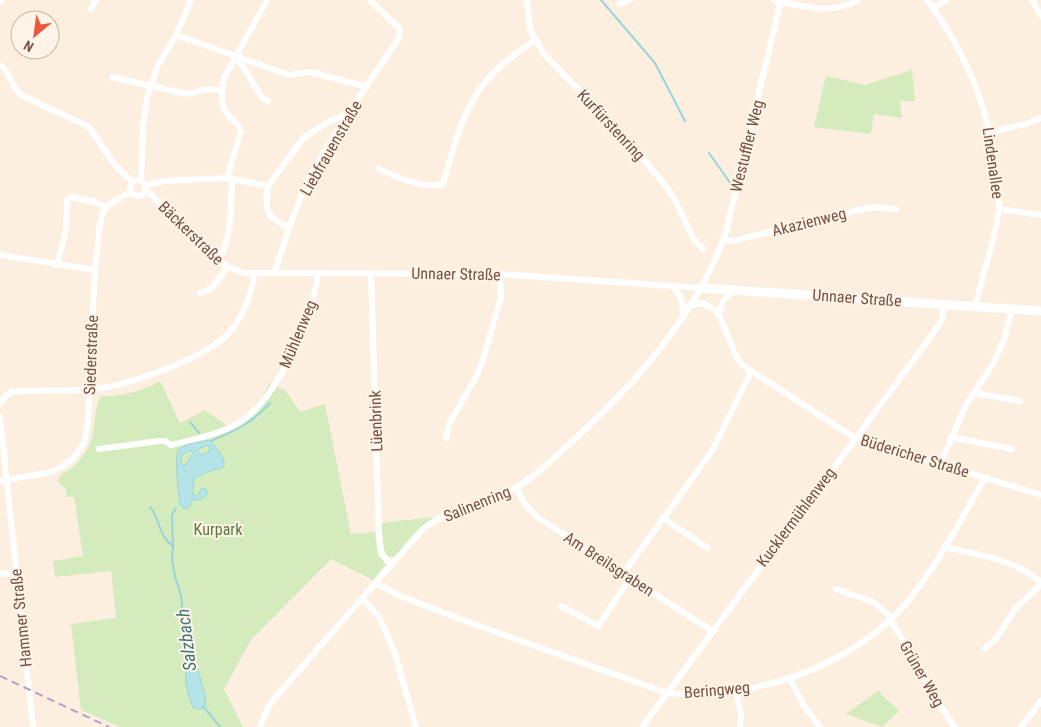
<svg xmlns="http://www.w3.org/2000/svg" width="1041" height="727" viewBox="0 0 1041 727" font-family="'Roboto Condensed',sans-serif">
	<style>
		.green { fill: #d4ebbe }
		.water { fill: #b4e4e7; stroke: #9ad4d9; fill-rule: evenodd }
		.lines { fill: none; stroke-linecap: round; stroke-linejoin: round }
		.stream { stroke: #9ad4d9; stroke-width: 2 }
		.street { stroke: #fff; stroke-width: 6 }
		.secondary { stroke: #fff; stroke-width: 9 }
		.rail { stroke: #b19fc6; stroke-width: 2; stroke-dasharray: 8 5; stroke-linecap: butt }
		.labels { text-anchor: middle; dominant-baseline: central; stroke-width: 4; stroke-linejoin: round; paint-order: stroke }
		.street-label { font-size: 16px; fill: #755347; stroke: #fff4e7 }
		.park-label { font-size: 16px; fill: #557b3e; stroke: #fff4e7 }
		.water-label { font-size: 18px; font-style: italic; fill: #3a767b; stroke: #fff4e7 }
	</style>
	<rect width="100%" height="100%" fill="#fdefe0"/>
	<!-- green -->
	<g class="green">
		<path d="M912 70 915 101H900L902 118 874 114 871 134 814 127 826 76 865 85Z"/>
		<path d="M160 381 180 423 205 410 227 426C251 414 257 406 270 383L286 391 300 412 325 404 351 534 375 532 378 556 384 561 385 565 373 580 331 559 251 640 224 689 243 727H120L81 710 71 624 116 618 111 571 55 577 53 561 83 556 74 497H67L65 488 58 481C60 474 66 472 72 468 79 462 85 454 89 446 97 430 92 411 101 396 120 397 143 391 160 381Z"/>
		<path d="M434 517 421 527 394 557 386 556 384 553 381 523Z"/>
		<path d="M878 691 899 711 882 727 846 714Z"/>
	</g>
	<!-- water -->
	<g class="water">
		<path d="M209 440C214 444 228 461 223 467 220 470 215 469 212 470 206 472 200 476 194 478L193 496H197L202 488 206 489 207 495 200 500 193 499 189 508H183L180 505C179 495 173 453 180 448 187 443 201 442 209 440ZM207 445 210 447 208 453 202 455 198 453V449ZM193 450 194 452 185 465H182L181 458 182 454Z"/>
		<path d="M192 659 196 662C199 676 205 691 206 705 202 710 196 710 192 706L186 684 185 662Z"/>
	</g>
	<g class="lines">
		<!-- stream -->
		<g class="stream">
			<path d="M601 0 655 63 685 121"/>
			<path d="M709 153 731 184"/>
			<path d="M190 422 199 433"/>
			<path d="M211 441C235 431 252 423 270 403"/>
			<path d="M150 507C160 519 159 537 173 546"/>
			<path d="M176 508 172 515 173 549 172 560 175 576 181 596 188 661"/>
			<path d="M203 706 220 727"/>
		</g>
		<!-- street -->
		<g class="street">
			<path d="M527 0 530 29 543 53 626 139 661 180 673 196 695 242 703 249"/>
			<path d="M774 0C805 7 829 15 859 0"/>
			<path d="M927 0C966 51 992 115 997 180 998 189 1000 200 999 210 995 242 982 275 975 307"/>
			<path d="M1032 0 1041 16"/>
			<path d="M0 1 1 0"/>
			<path d="M619 4 630 0"/>
			<path d="M934 8 946 0"/>
			<path d="M91 9 96 0"/>
			<path d="M176 35 289 75 310 72 367 87"/>
			<path d="M236 55 262 98 268 101"/>
			<path d="M0 65C10 71 10 86 21 95L89 127 114 164 133 183"/>
			<path d="M112 77 187 94 207 89 222 90"/>
			<path d="M990 132 1026 124 1041 118"/>
			<path d="M378 169C397 176 422 190 443 184 453 149 463 107 488 79 502 63 518 51 535 40"/>
			<path d="M227 178 241 131C239 124 233 121 228 115 219 105 222 90 224 78L267 0"/>
			<circle cx="138" cy="188" r="8"/>
			<path d="M141 181 143 126 147 97 157 67 176 35 191 0"/>
			<path d="M145 186 163 181 227 178 268 186C264 210 266 218 289 227"/>
			<path d="M268 186 304 137 330 121 348 114"/>
			<path d="M146 190C174 215 208 265 245 273L499 274 702 288"/>
			<path d="M999 209 1041 215"/>
			<path d="M723 240 732 241 872 207 896 209"/>
			<path d="M0 255 95 270"/>
			<path d="M218 260C232 244 231 201 232 179"/>
			<path d="M57 265 66 229 67 200 71 197 95 202 106 208"/>
			<path d="M274 274C283 247 291 220 302 194 328 139 365 88 399 38L400 29 370 0"/>
			<path d="M371 274 379 534C381 549 379 554 391 564"/>
			<path d="M672 286C680 294 684 303 683 314"/>
			<path d="M200 293 212 288 227 267"/>
			<path d="M690 305 703 303 713 309 719 315 737 358 742 365 855 438 1041 495"/>
			<path d="M719 315 722 302 734 290"/>
			<path d="M974 393 1020 401"/>
			<path d="M0 404 5 396 13 392C40 389 67 392 93 389 128 386 202 359 227 335 243 319 251 294 255 273"/>
			<path d="M0 417 33 727"/>
			<path d="M951 437 1012 449"/>
			<path d="M446 438 449 424 475 379 482 363 501 297 499 274"/>
			<path d="M99 449 159 441H165L171 445C194 439 219 435 240 422 277 399 314 316 318 273"/>
			<path d="M940 465 966 405 993 364 1004 340 1012 309"/>
			<path d="M0 481 52 472 72 460 84 443 88 423 90 361 95 270 100 223 104 210 109 205 131 191"/>
			<path d="M516 487 524 503 537 517 712 631"/>
			<path d="M663 518 708 548"/>
			<path d="M945 547C978 555 1014 559 1041 582"/>
			<path d="M0 574 16 573"/>
			<path d="M623 574 712 451 751 372"/>
			<path d="M376 583 400 596 471 623 667 693C752 701 853 667 909 600 939 563 961 519 985 478"/>
			<path d="M836 589 873 602 892 618"/>
			<path d="M363 599 380 618 395 653 416 727"/>
			<path d="M561 606 598 626 630 578"/>
			<path d="M890 620C914 654 929 694 955 727"/>
			<path d="M985 648 996 639 1015 609 1041 584"/>
			<path d="M790 679 803 704 820 727"/>
			<path d="M736 691 741 715 740 727"/>
			<path d="M260 727 268 708 274 699 420 532C446 508 485 504 515 488 535 477 552 460 568 445 631 389 700 312 726 231L781 0"/>
			<path d="M642 727 932 335 941 321 945 305"/>
			<path d="M1021 727 1041 701"/>
		</g>
		<!-- secondary -->
		<path class="secondary" d="M702 288 1041 311"/>
		<!-- rail -->
		<path class="rail" d="M0 676 109 727"/>
	</g>
	<g class="labels">
		<!-- street labels -->
		<g class="street-label">
			<text transform="translate(611 125) rotate(47)">Kurfürstenring</text>
			<text transform="translate(747 146) rotate(-76)">Westuffler Weg</text>
			<text transform="translate(331 148) rotate(-60)">Liebfrauenstraße</text>
			<text transform="translate(993 163) rotate(82)">Lindenallee</text>
			<text transform="translate(809 222) rotate(-14)">Akazienweg</text>
			<text transform="translate(191 233) rotate(44)">Bäckerstraße</text>
			<text transform="translate(456 274) rotate(1)">Unnaer Straße</text>
			<text transform="translate(857 298) rotate(4)">Unnaer Straße</text>
			<text transform="translate(298 334) rotate(-67)">Mühlenweg</text>
			<text transform="translate(91 355) rotate(-88)">Siederstraße</text>
			<text transform="translate(376 421) rotate(-92)">Lüenbrink</text>
			<text transform="translate(915 456) rotate(17)">Büdericher Straße</text>
			<text transform="translate(477 504) rotate(-22)">Salinenring</text>
			<text transform="translate(796 517) rotate(-53)">Kucklermühlenweg</text>
			<text transform="translate(609 564) rotate(33)">Am Breilsgraben</text>
			<text transform="translate(21 618) rotate(-96)">Hammer Straße</text>
			<text transform="translate(922 674) rotate(60)">Grüner Weg</text>
			<text transform="translate(717 690) rotate(-5)">Beringweg</text>
		</g>
		<!-- park labels -->
		<g class="park-label">
			<text x="218" y="529">Kurpark</text>
		</g>
		<!-- water labels -->
		<g class="water-label">
			<text transform="translate(186 640) rotate(-97)">Salzbach</text>
		</g>
	</g>
	<!-- north arrow -->
	<g transform="translate(35 35) rotate(209)"><circle r="24" fill="#fff4e7" stroke="#c8b4a7"/>
	<path d="M0-4L9 19L0 12L-9 19Z" fill="#ec5840"/>
	<text y="-8" font-size="14" font-weight="bold" text-anchor="middle" fill="#755347">N</text>
	</g>
</svg>
